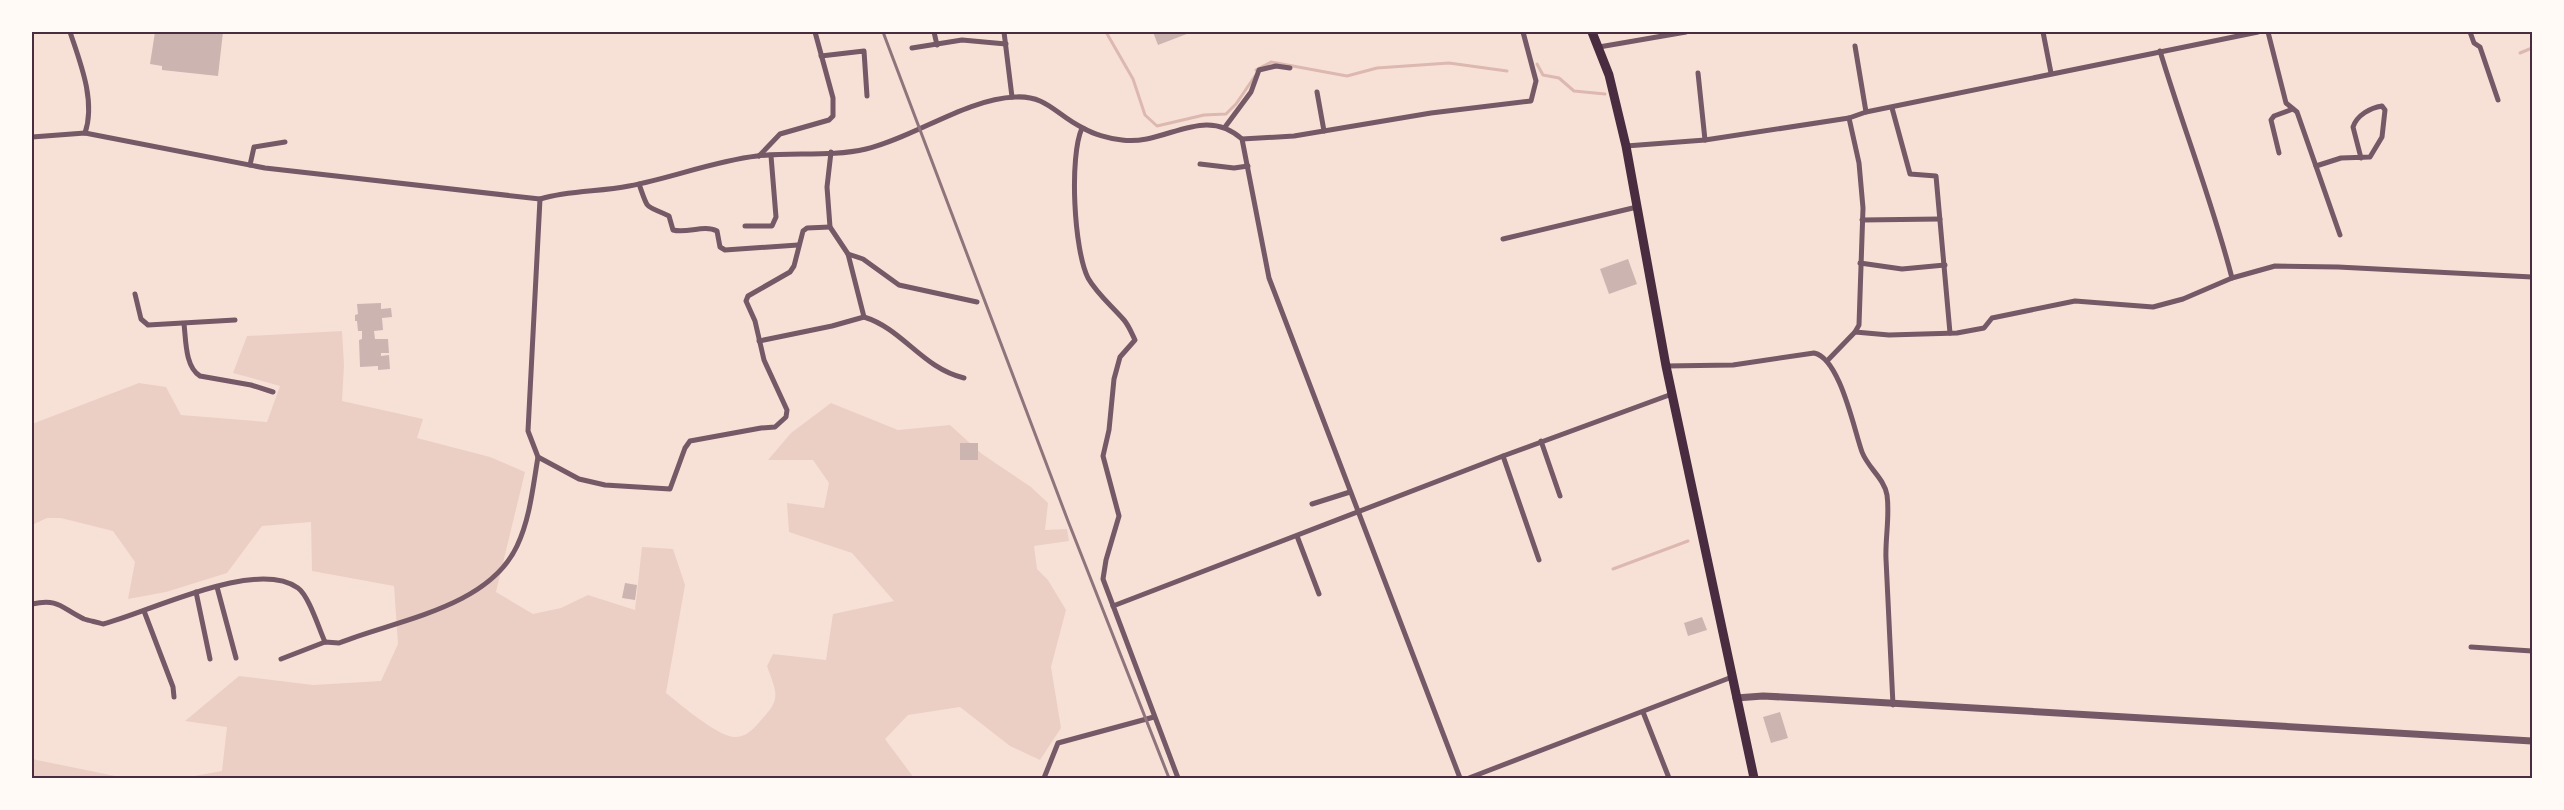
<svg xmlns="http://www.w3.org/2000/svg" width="2564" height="810" viewBox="0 0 2564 810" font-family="Jost,sans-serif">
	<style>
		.green { fill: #ebcfc5 }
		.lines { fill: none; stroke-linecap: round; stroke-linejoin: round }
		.stream { stroke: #dcb8b0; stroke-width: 3 }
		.building { fill: #ccb4b1 }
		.minor { stroke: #755966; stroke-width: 5 }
		.tertiary { stroke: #755966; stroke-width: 7 }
		.trunk { stroke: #4a2c40; stroke-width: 9 }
		.rail { stroke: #8f747c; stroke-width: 3 }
		.neatline { fill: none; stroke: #4a2c40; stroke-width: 2 }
	</style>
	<rect width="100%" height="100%" fill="#f7e1d7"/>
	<!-- green -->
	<g class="green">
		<path d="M342 331 344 365 342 401 423 419 417 438 490 457 525 472 496 592 533 614 561 608 588 595 635 610 642 547 673 549 685 585 666 693C680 704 719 738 736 737 747 737 755 727 762 719 782 698 776 692 767 666L773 654 826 660 833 614 894 601 852 553 789 532 787 503 824 508 829 483 813 460H768L791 433 831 403 898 430 950 425 982 454 1031 487 1048 503 1045 530 1067 529 1069 541 1034 546 1037 569 1048 580 1066 610 1051 667 1061 728 1040 760 1010 746 960 707 908 715 885 739 914 778H183L222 771 227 727 185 721 239 676 313 685 381 681 398 644 394 586 312 571 311 522 262 526 227 573 166 592 128 599 135 562 113 531 61 518H47L32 525V424L139 383 166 387 181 415 267 422 280 386 233 373 247 336Z"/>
		<path d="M32 759 125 778H32Z"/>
	</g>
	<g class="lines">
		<!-- stream -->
		<g class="stream">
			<path d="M1106 32 1133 79 1145 115 1157 126 1204 115 1226 114 1236 104 1255 76"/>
			<path d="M2520 53 2532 48"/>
			<path d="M1537 64 1543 75 1559 78 1574 91 1605 94"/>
			<path d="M1256 70 1271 62 1347 76 1377 68 1449 63 1507 71"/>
			<path d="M1613 569 1688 541"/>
		</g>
	</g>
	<!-- building -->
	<g class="building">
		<path d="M155 32H223L218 76 162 70V66L150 64Z"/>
		<path d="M1153 32H1192L1158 45Z"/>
		<path d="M1628 259 1637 284 1609 294 1600 269Z"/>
		<path d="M381 303V309L391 308 392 317 382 318 383 330 374 331 375 339H388L389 353H381V356L389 355 390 369 378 370V366L360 367 359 340 362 339V331H358L357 321H355V315L358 314 357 304Z"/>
		<rect x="960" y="443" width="18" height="17"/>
		<path d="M625 583 637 585 635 600 622 598Z"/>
		<path d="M1702 617 1707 630 1688 636 1684 623Z"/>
		<path d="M1780 712 1788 738 1771 743 1763 717Z"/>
	</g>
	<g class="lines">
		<!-- minor -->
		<g class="minor">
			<path d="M70 32C80 62 96 101 85 133"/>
			<path d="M934 32 937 45"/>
			<path d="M1004 32 1012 97"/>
			<path d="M2043 32 2051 73"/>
			<path d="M2268 32 2286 103 2297 112 2340 235"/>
			<path d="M2470 32 2474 43 2480 47 2498 100"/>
			<path d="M1855 46 1866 112"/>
			<path d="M1599 47 1686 32"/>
			<path d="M912 48 962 40 1006 44"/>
			<path d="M2160 51C2183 127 2212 201 2232 278"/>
			<path d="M821 56 864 51 867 96"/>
			<path d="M1698 73 1705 140"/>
			<path d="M1317 92 1324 131"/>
			<path d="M1892 108 1910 174 1936 176 1950 333"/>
			<path d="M1849 118 1859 163 1863 208 1859 325 1855 332"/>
			<path d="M1225 127 1251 92 1259 70 1276 66 1290 68"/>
			<path d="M1082 128C1069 157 1074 250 1088 278 1097 294 1112 306 1124 320 1129 326 1132 334 1135 340L1120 357 1114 379 1109 430 1103 456 1119 516 1106 560 1103 579 1178 778"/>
			<path d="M32 137 85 133 265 168 540 199C570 190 600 192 629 186 672 178 714 161 757 156 792 152 832 157 866 149 913 138 966 99 1015 97 1047 95 1057 116 1083 128 1093 134 1110 139 1122 140 1165 146 1203 104 1242 139L1269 278 1460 778"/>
			<path d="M1242 139 1294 136 1431 113 1531 101 1536 81 1523 32"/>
			<path d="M1626 146 1705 140 1849 118 1866 112 2258 32"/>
			<path d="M831 152 827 187 830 227 848 254 864 317"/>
			<path d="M2279 153 2271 120 2274 116 2293 109"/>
			<path d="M759 156 780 134 829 120 833 116V98L815 32"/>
			<path d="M1200 164 1234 168 1248 166"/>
			<path d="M250 165 254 147 285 142"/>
			<path d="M2316 166 2341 158 2370 157 2382 137 2385 110 2382 106C2370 108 2357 115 2353 127L2361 158"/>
			<path d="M639 184C649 212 644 204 669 216L673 230C687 234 704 224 717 231L720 247 725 250 798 245"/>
			<path d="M540 199 528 431 538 457 579 479 605 485 670 489 685 448 690 441 761 428 775 427 786 417 787 410 764 360 755 321 746 301 748 296 790 272 794 266 803 231 807 228 830 227"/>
			<path d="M1862 220 1940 219"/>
			<path d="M745 226H772L776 217 771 156"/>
			<path d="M1503 239 1637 207"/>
			<path d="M848 254 863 259 899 285 977 302"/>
			<path d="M1860 263 1902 269 1945 265"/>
			<path d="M135 294 141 319 148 325 235 320"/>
			<path d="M184 324C186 340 185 367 200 376L251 385 273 392"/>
			<path d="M759 341 832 326 864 317C903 329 922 368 964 378"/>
			<path d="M1827 361 1855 332 1889 335 1957 333 1984 328 1992 318 2075 301 2153 307 2183 299 2232 278 2275 266 2338 267 2532 277"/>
			<path d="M1666 366 1733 365 1814 353C1840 358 1854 430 1862 452 1868 468 1884 478 1887 495 1890 516 1885 539 1886 559 1888 608 1891 656 1893 705"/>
			<path d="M1541 441 1560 496"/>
			<path d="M1503 456 1539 560"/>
			<path d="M1312 504 1350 492"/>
			<path d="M1297 536 1319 594"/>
			<path d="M217 587 236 658"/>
			<path d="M196 592 210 659"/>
			<path d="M32 604C59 598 61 608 84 619 90 621 97 622 103 624 150 612 255 558 298 588 309 596 319 629 325 642"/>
			<path d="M1113 606 1503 456 1672 394"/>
			<path d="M144 611 173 687 174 697"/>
			<path d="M2471 647 2532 651"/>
			<path d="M281 659 325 642 339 643C396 620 488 608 517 546 530 519 533 486 538 457"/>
			<path d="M1643 712 1669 778"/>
			<path d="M1044 778 1058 743 1154 717"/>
			<path d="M1469 778 1732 677"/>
		</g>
		<!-- tertiary -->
		<path class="tertiary" d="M1736 698 1763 696 1821 699 2532 741"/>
		<!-- trunk -->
		<path class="trunk" d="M1592 32 1609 75 1626 146 1666 366 1754 778"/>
		<!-- rail -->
		<path class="rail" d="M883 32 1068 521 1169 778"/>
	</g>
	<!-- border -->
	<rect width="2564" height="810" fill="none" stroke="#fffaf5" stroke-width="66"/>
	<rect x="33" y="33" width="2498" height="744" class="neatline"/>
</svg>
